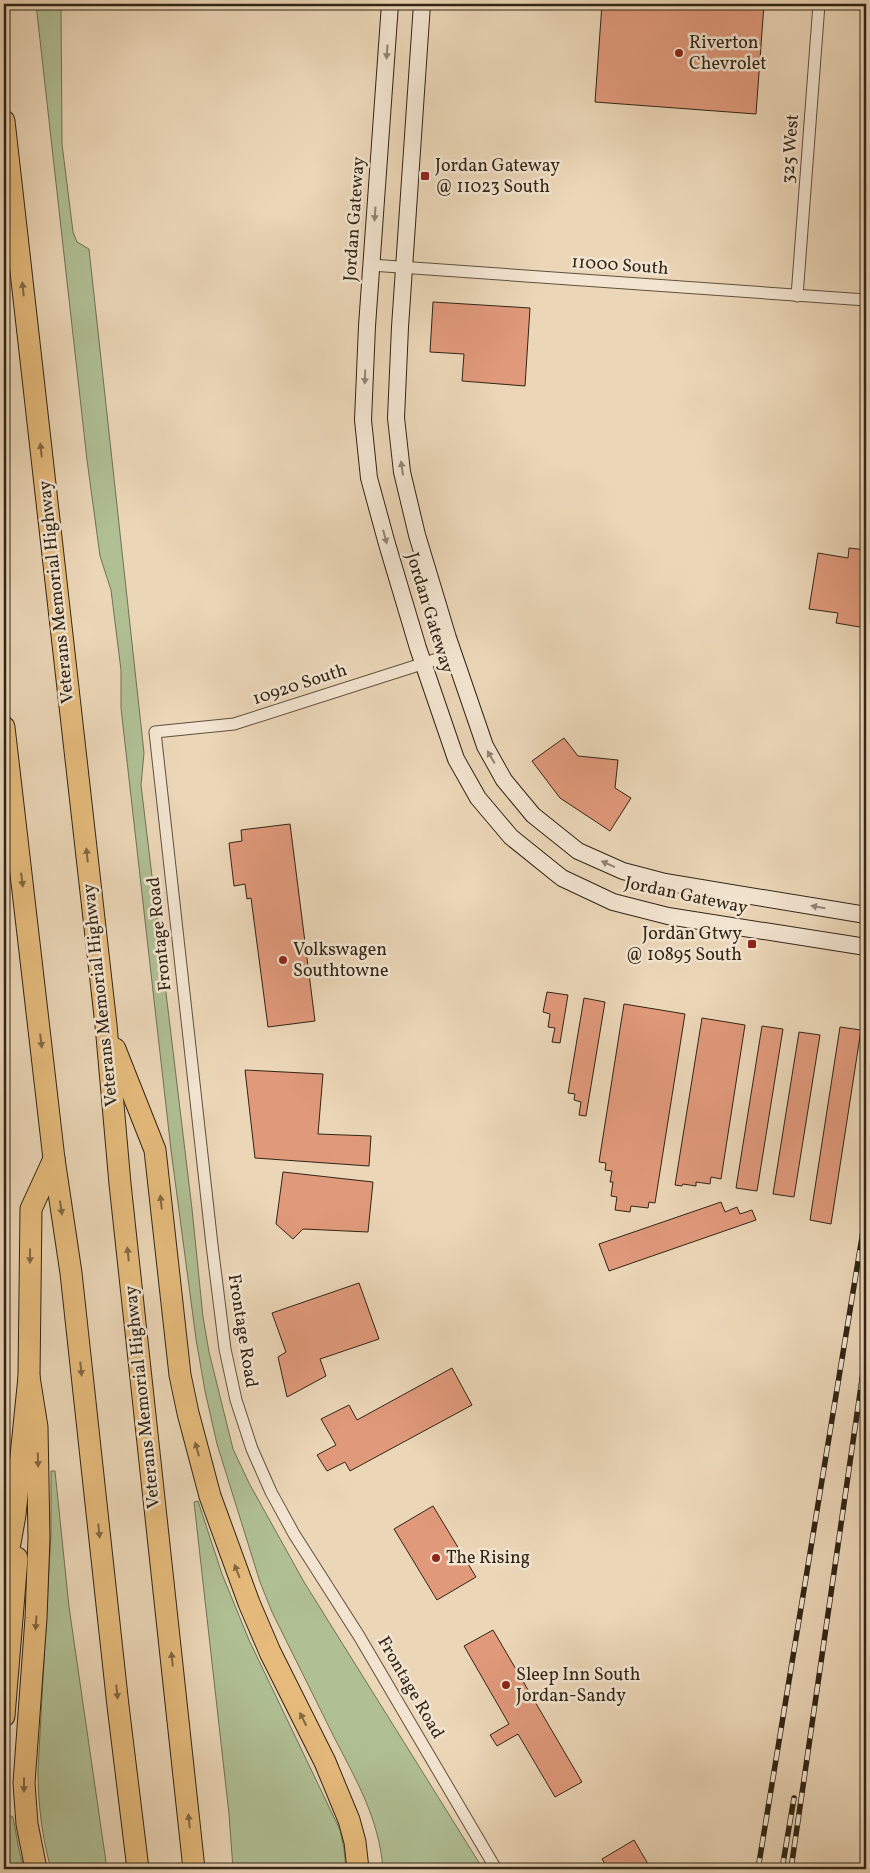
<svg xmlns="http://www.w3.org/2000/svg" width="870" height="1873" viewBox="0 0 870 1873" font-family="Vollkorn,serif">
	<style>
		.green { fill: #b0bf94; stroke: #707254 }
		.building { fill: #e0997b; stroke: #312515 }
		.lines { fill: none; stroke-linecap: round; stroke-linejoin: round }
		.minor-casing { stroke: #60513e; stroke-width: 13 }
		.secondary-casing { stroke: #312515; stroke-width: 18 }
		.motorway-casing { stroke: #312515; stroke-width: 23 }
		.minor { stroke: #f2e4d0; stroke-width: 11 }
		.secondary { stroke: #f2e4d0; stroke-width: 16 }
		.motorway { stroke: #e6bb7c; stroke-width: 21 }
		.rail-casing { stroke: #312515; stroke-width: 5.5 }
		.rail { stroke: #f2e4d0; stroke-width: 4; stroke-dasharray: 11; stroke-linecap: butt }
		.oneway { fill: #928472 }
		.oneway2 { fill: #826843 }
		.poi-dot { fill: #8f2418; stroke: #f2e4d0; stroke-width: 2 }
		.labels { text-anchor: middle; dominant-baseline: central; stroke-width: 5; stroke-linejoin: round; paint-order: stroke }
		.poi-label { font-size: 18px; fill: #312515; stroke: #f2e4d0; text-anchor: start }
		.street-label { font-size: 18px; fill: #312515; stroke: #f2e4d0 }
	</style>
	<rect width="100%" height="100%" fill="#ebd6b7"/>
	<filter id="stains"><feTurbulence type="fractalNoise" baseFrequency=".004" numOctaves="4"/><feColorMatrix values="0 0 0 0 .2 0 0 0 0 .09 0 0 0 0 .02 0 0 0 .5 -.17"/></filter>
	<radialGradient id="worn" r=".72"><stop offset=".6" stop-color="#630" stop-opacity="0"/><stop offset="1" stop-color="#630" stop-opacity=".3"/></radialGradient>
	<!-- green -->
	<g class="green">
		<path d="M36 4H61L62 144 73 232 77 242 89 249 144 753 141 785 192 1209 203 1317 209 1352 233 1449 249 1483 304 1582 483 1869H383C379 1818 356 1780 333 1735 313 1694 292 1653 272 1612L260 1582 217 1444 205 1391 196 1339 171 1150 121 708V670L111 590 100 556 87 460Z"/>
		<path d="M51 1471H55L69 1607 107 1869H51C42 1837 38 1804 38 1770L51 1533Z"/>
		<path d="M198 1501 222 1574 249 1640 340 1830 344 1849 346 1869H233L229 1814 194 1502Z"/>
		<path d="M8 1815 13 1817 19 1850 24 1869H4Z"/>
	</g>
	<!-- building -->
	<g class="building">
		<path d="M602 4H764L756 114 595 102Z"/>
		<path d="M433 302 530 308 525 386 462 381 464 354 430 352Z"/>
		<path d="M849 548 866 550V628L836 623 838 613 809 609 818 553 848 558Z"/>
		<path d="M564 738 578 756 618 760 615 788 631 798 610 831 560 798 532 761Z"/>
		<path d="M290 824 315 1021 268 1027 251 898 247 899 245 884 234 886 229 843 242 841 241 830Z"/>
		<path d="M547 992 568 995 560 1043 552 1042 555 1028 548 1027 550 1014 543 1012Z"/>
		<path d="M584 998 605 1002 586 1116 579 1115 581 1102 574 1100 575 1094 568 1093Z"/>
		<path d="M624 1004 685 1014 655 1203 649 1202 648 1208 631 1206 630 1212 615 1210 617 1197 611 1196 613 1182H610L612 1171 605 1170 606 1163 599 1162Z"/>
		<path d="M702 1018 745 1025 721 1179 711 1177 710 1184 696 1182V1186L683 1184 682 1186 675 1185Z"/>
		<path d="M762 1026 783 1029 757 1191 736 1188Z"/>
		<path d="M840 1027 861 1030 831 1224 810 1220Z"/>
		<path d="M799 1032 820 1035 794 1197 773 1194Z"/>
		<path d="M245 1070 323 1074 318 1134 371 1136 369 1166 255 1158Z"/>
		<path d="M283 1172 373 1182 368 1232 303 1229 293 1239 276 1224Z"/>
		<path d="M721 1202 725 1212 737 1207 740 1214 752 1210 756 1220 609 1271 599 1244Z"/>
		<path d="M359 1283 379 1339 320 1359 326 1376 287 1397 278 1357 286 1352 272 1313Z"/>
		<path d="M452 1368 472 1405 350 1471 345 1462 327 1471 317 1455 336 1445 321 1419 349 1405 357 1420Z"/>
		<path d="M433 1506 476 1577 437 1600 394 1529Z"/>
		<path d="M493 1630 582 1782 555 1797 518 1734 497 1746 490 1735 509 1724 464 1646Z"/>
		<path d="M634 1840 651 1869H608L602 1859Z"/>
	</g>
	<g class="lines">
		<!-- minor casing -->
		<g class="minor-casing">
			<g id="minor">
				<path d="M371 265 866 300"/>
				<path d="M797 296 819 4"/>
				<path d="M453 654 234 724 155 732 212 1245 225 1349 236 1400 252 1449 271 1492 294 1534 359 1636 496 1869"/>
			</g>
		</g>
		<!-- secondary casing -->
		<g class="secondary-casing">
			<g id="secondary">
				<path d="M390 4 367 326 363 420 369 478 387 544 418 648 456 759 478 798 511 837 562 878 613 902 668 916 866 947"/>
				<path d="M422 4 400 327 396 418 402 472 417 535 448 638 485 746 504 780 533 815 578 851 623 871 665 882 866 915"/>
			</g>
		</g>
		<!-- motorway casing -->
		<g class="motorway-casing">
			<g id="motorway">
				<path d="M4 121 106 1025 120 1184 194 1869"/>
				<path d="M4 727 54 1159 71 1273 118 1706 138 1869"/>
				<path d="M115 1049 155 1150 180 1375 188 1413 210 1496 249 1603 270 1652 325 1762 349 1820 355 1842 358 1869"/>
				<path d="M29 1377 37 1427 39 1538 36 1618 24 1783 27 1824 36 1869"/>
				<path d="M4 1577 15 1515 29 1377 31 1209 54 1159"/>
				<path d="M4 1716 17 1558"/>
			</g>
		</g>
		<!-- minor -->
		<use href="#minor" class="minor"/>
		<!-- secondary -->
		<use href="#secondary" class="secondary"/>
		<!-- motorway -->
		<use href="#motorway" class="motorway"/>
		<!-- rail casing -->
		<g class="rail-casing">
			<g id="rail">
				<path d="M758 1869 866 1213"/>
				<path d="M782 1869 794 1798"/>
				<path d="M791 1869 866 1352"/>
			</g>
		</g>
		<!-- rail -->
		<use href="#rail" class="rail"/>
	</g>
	<!-- one-way arrows -->
	<defs><path id="oneway-solid" d="M-6-.8H1V-3.2L6.5 0L1 3.2V.8H-6Z" transform="scale(1.25)"/></defs>
	<g class="oneway">
		<use href="#oneway-solid" transform="translate(387 52) rotate(94)"/>
		<use href="#oneway-solid" transform="translate(375 214) rotate(94)"/>
		<use href="#oneway-solid" transform="translate(365 377) rotate(92)"/>
		<use href="#oneway-solid" transform="translate(402 468) rotate(-98)"/>
		<use href="#oneway-solid" transform="translate(385 537) rotate(75)"/>
		<use href="#oneway-solid" transform="translate(491 757) rotate(-120)"/>
		<use href="#oneway-solid" transform="translate(608 864) rotate(-156)"/>
		<use href="#oneway-solid" transform="translate(818 907) rotate(-170)"/>
	</g>
	<g class="oneway2">
		<use href="#oneway-solid" transform="translate(23 289) rotate(-96)"/>
		<use href="#oneway-solid" transform="translate(41 450) rotate(-96)"/>
		<use href="#oneway-solid" transform="translate(87 855) rotate(-96)"/>
		<use href="#oneway-solid" transform="translate(22 880) rotate(83)"/>
		<use href="#oneway-solid" transform="translate(41 1041) rotate(83)"/>
		<use href="#oneway-solid" transform="translate(161 1202) rotate(-96)"/>
		<use href="#oneway-solid" transform="translate(61 1208) rotate(82)"/>
		<use href="#oneway-solid" transform="translate(128 1254) rotate(-96)"/>
		<use href="#oneway-solid" transform="translate(30 1256) rotate(90)"/>
		<use href="#oneway-solid" transform="translate(81 1369) rotate(84)"/>
		<use href="#oneway-solid" transform="translate(197 1449) rotate(-105)"/>
		<use href="#oneway-solid" transform="translate(38 1460) rotate(88)"/>
		<use href="#oneway-solid" transform="translate(99 1531) rotate(84)"/>
		<use href="#oneway-solid" transform="translate(237 1571) rotate(-111)"/>
		<use href="#oneway-solid" transform="translate(36 1623) rotate(94)"/>
		<use href="#oneway-solid" transform="translate(172 1659) rotate(-96)"/>
		<use href="#oneway-solid" transform="translate(117 1692) rotate(84)"/>
		<use href="#oneway-solid" transform="translate(303 1719) rotate(-116)"/>
		<use href="#oneway-solid" transform="translate(24 1785) rotate(90)"/>
		<use href="#oneway-solid" transform="translate(189 1821) rotate(-96)"/>
	</g>
	<!-- markers -->
	<g class="poi-dot">
		<circle cx="679" cy="53" r="5"/>
		<rect x="420" y="171" width="10" height="10" rx="2.5"/>
		<rect x="747" y="939" width="10" height="10" rx="2.5"/>
		<circle cx="283" cy="960" r="5"/>
		<circle cx="436" cy="1558" r="5"/>
		<circle cx="506" cy="1685" r="5"/>
	</g>
	<g class="labels">
		<!-- poi labels -->
		<g class="poi-label">
			<text x="689" y="43">Riverton<tspan x="689" dy="21">Chevrolet</tspan></text>
			<text x="435" y="166">Jordan Gateway<tspan x="435" dy="21">@ 11023 South</tspan></text>
			<text x="742" y="934" text-anchor="end">Jordan Gtwy<tspan x="742" dy="21">@ 10895 South</tspan></text>
			<text x="293" y="950">Volkswagen<tspan x="293" dy="21">Southtowne</tspan></text>
			<text x="446" y="1558">The Rising</text>
			<text x="516" y="1675">Sleep Inn South<tspan x="516" dy="21">Jordan-Sandy</tspan></text>
		</g>
		<!-- street labels -->
		<g class="street-label">
			<text transform="translate(791 149) rotate(-86)">325 West</text>
			<text transform="translate(355 219) rotate(-86)">Jordan Gateway</text>
			<text transform="translate(620 266) rotate(4)">11000 South</text>
			<text transform="translate(57 592) rotate(-96)">Veterans Memorial Highway</text>
			<text transform="translate(429 613) rotate(73)">Jordan Gateway</text>
			<text transform="translate(300 685) rotate(-18)">10920 South</text>
			<text transform="translate(686 896) rotate(12)">Jordan Gateway</text>
			<text transform="translate(160 934) rotate(-96)">Frontage Road</text>
			<text transform="translate(101 995) rotate(-96)">Veterans Memorial Highway</text>
			<text transform="translate(242 1331) rotate(81)">Frontage Road</text>
			<text transform="translate(143 1397) rotate(-96)">Veterans Memorial Highway</text>
			<text transform="translate(410 1688) rotate(60)">Frontage Road</text>
		</g>
	</g>
	<!-- margin -->
	<rect width="870" height="1873" fill="none" stroke="#ebd6b7" stroke-width="20"/>
	<rect x="5" y="5" width="860" height="1863" fill="none" stroke="#312515" stroke-width="2.5"/>
	<rect x="10" y="10" width="850" height="1853" fill="none" stroke="#312515"/>
	<rect width="100%" height="100%" filter="url(#stains)"/>
	<rect width="100%" height="100%" fill="url(#worn)"/>
</svg>
